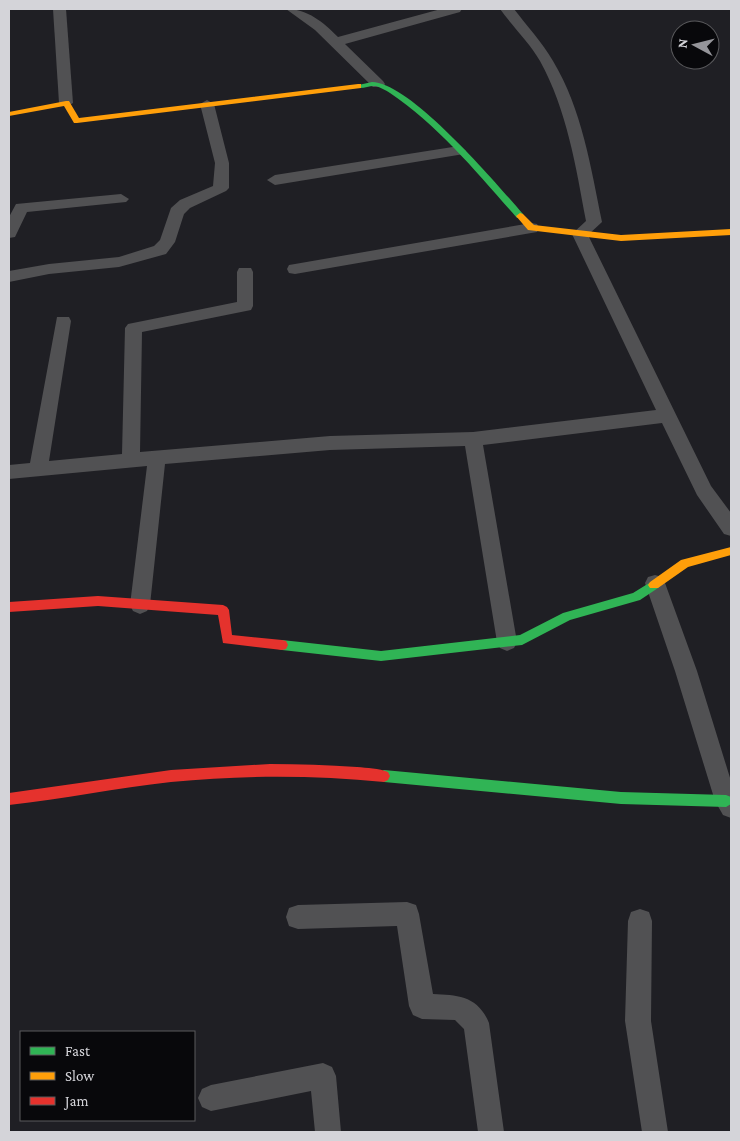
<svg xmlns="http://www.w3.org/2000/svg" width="740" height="1141" viewBox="0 0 740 1141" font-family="'Crimson Pro',serif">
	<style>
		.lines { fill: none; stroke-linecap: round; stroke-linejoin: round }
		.street { fill: #515153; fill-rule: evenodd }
		.fast { fill: #30b455; fill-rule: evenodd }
		.slow { fill: #ff9f0a; fill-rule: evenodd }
		.jam { fill: #e5322d; fill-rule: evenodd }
	</style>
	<rect width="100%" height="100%" fill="#1f1f24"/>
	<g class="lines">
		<!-- street -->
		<g class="street">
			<path d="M53 9H66L73 103 66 107 59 103Z"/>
			<path d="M286 9C308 9 323 22 338 37L441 9H462L460 12 345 44 383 81 385 84 383 87H373L315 30Z"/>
			<path d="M500 9H514C527 26 542 42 553 61 582 109 591 168 602 222L588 235 711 486 731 513V536L724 534 697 495 662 423 483 445 517 642 514 648 507 651 500 648 497 642 465 446 330 450 165 464 150 605 147 611 140 614 133 611 130 605 147 466 9 479V465L30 463 57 317H69L71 321 49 461 122 454 125 328 128 324 237 302V272L239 268H251L253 272V306L251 310 142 332 140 452 330 436 473 432 656 410 572 234 586 221C576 167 567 110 540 61 529 42 513 27 500 9Z"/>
			<path d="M207 100 214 104 229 163V188L226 191 190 208 184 214 175 242 166 254 119 267 49 274 9 282V271L49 264 119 257 154 246 160 240 171 208 180 200 213 186 215 163 200 104Z"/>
			<path d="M459 146 466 151 464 154 275 185 267 180 275 175Z"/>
			<path d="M121 194 129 199 126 202 27 212 15 237 9 238V217L16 204Z"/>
			<path d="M531 223 537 224 539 228 537 232 295 274 289 273 287 269 289 265 295 264Z"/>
			<path d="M655 575 662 577 665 583 697 671 731 781V818L723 815 715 801 675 671 645 583 648 577Z"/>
			<path d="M407 902 416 905 419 914 433 994C458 995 478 996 489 1023L504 1132H478L464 1029 455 1020 422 1019 413 1015 409 1006 397 926 298 929 289 926 286 917 289 908 298 905Z"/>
			<path d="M640 909 649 912 652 921 651 1021 668 1132H642L625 1021 628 921 631 912Z"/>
			<path d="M323 1063 332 1067 336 1076 341 1132H315L311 1091 211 1111 202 1107 198 1098 202 1089 211 1085Z"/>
		</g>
		<!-- fast -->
		<g class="fast">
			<path d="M372 82C410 82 497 184 523 214V218H517C478 174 439 126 390 93 386 90 381 88 376 86 368 85 361 91 354 86Z"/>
			<path d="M654 580 658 582 660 585 658 588 640 600 570 620 522 645 381 661 282 650 278 649 276 645 278 641 282 640 381 651 520 635 563 613 633 593Z"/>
			<path d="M384 770 621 792 726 795 731 797V804L726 807 621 804 384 782 380 780 378 776 380 772Z"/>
		</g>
		<!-- slow -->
		<g class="slow">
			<path d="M358 84H361V88L77 123H74L64 106 9 116V112L66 101H69L79 118Z"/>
			<path d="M520 213 523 214 534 225 621 235 731 229V235L621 241 528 230 516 216Z"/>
			<path d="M731 547V555L688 567 658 588H650L648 585 650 582 681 560Z"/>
		</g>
		<!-- jam -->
		<g class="jam">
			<path d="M98 596 223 605 227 607 229 610 232 635 282 640 286 641 288 645 286 649 282 650 223 643 218 615 98 606 9 612V602Z"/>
			<path d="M270 764C299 764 328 765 357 767 367 768 379 768 388 772L390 776 388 780 384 782C313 775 242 775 171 782 117 788 63 799 9 805V793L171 770Z"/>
		</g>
	</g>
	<!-- border -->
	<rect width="740" height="1141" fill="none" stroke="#d4d4d9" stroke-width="20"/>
	<!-- legend -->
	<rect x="20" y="1031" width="175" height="90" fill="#08080b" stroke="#5a5a5d"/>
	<rect x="30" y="1047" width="25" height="8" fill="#30b455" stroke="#5a5a5d"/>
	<text x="65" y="1056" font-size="15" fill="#d4d4d9">Fast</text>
	<rect x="30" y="1072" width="25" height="8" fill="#ff9f0a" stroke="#5a5a5d"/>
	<text x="65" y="1081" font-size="15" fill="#d4d4d9">Slow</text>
	<rect x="30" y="1097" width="25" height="8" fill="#e5322d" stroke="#5a5a5d"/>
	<text x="65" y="1106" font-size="15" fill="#d4d4d9">Jam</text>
	<!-- north arrow -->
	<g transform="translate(695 45) rotate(277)"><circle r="24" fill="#08080b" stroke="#5a5a5d"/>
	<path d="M0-4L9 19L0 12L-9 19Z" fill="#95959a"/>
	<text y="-8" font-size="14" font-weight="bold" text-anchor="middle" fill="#d4d4d9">N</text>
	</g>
</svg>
